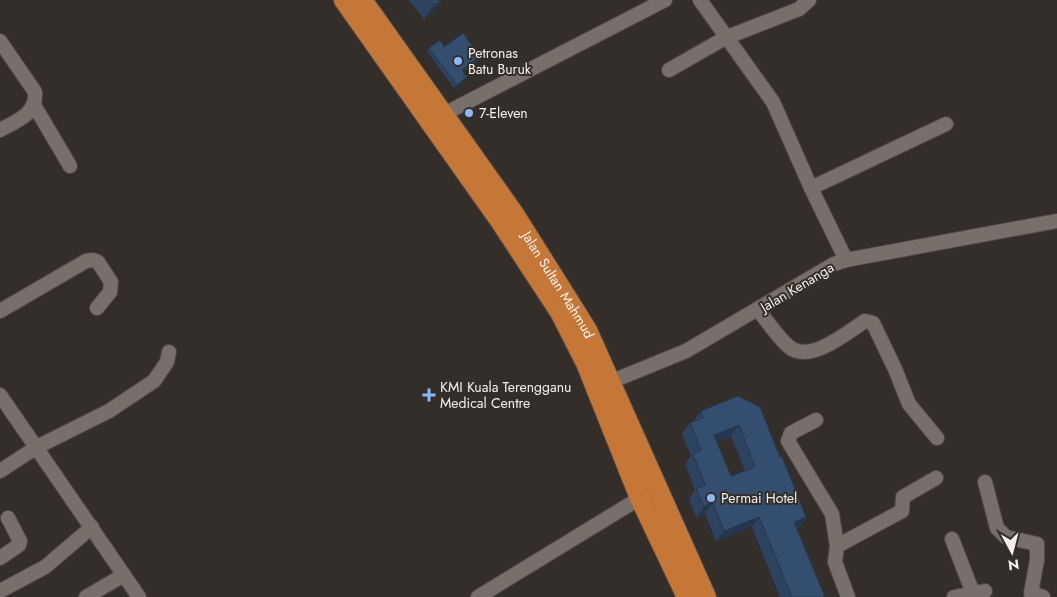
<svg xmlns="http://www.w3.org/2000/svg" width="1057" height="597" viewBox="0 0 1057 597" font-family="Jost,sans-serif">
	<style>
		.lines { fill: none; stroke-linecap: round; stroke-linejoin: round }
		.minor-casing { stroke: #4f4a47; stroke-width: 16 }
		.highway-casing { stroke: #4f4a47; stroke-width: 22 }
		.minor { stroke: #766f6a; stroke-width: 14 }
		.highway { stroke: #c47737; stroke-width: 20 }
		.wall { fill: #2d4360; fill-rule: evenodd }
		.shaded-wall { fill: #24374e }
		.building { fill: #344e70; stroke: #24374e; fill-rule: evenodd }
		.poi-dot { fill: #89bafc; stroke: #332e29; stroke-width: 2 }
		.labels { text-anchor: middle; dominant-baseline: central; stroke-width: 4; stroke-linejoin: round; paint-order: stroke }
		.poi-label { font-size: 14px; fill: #f4f0ed; stroke: #332e29; text-anchor: start }
		.street-label { font-size: 14px; fill: #f4f0ed; stroke: #332e29 }
	</style>
	<rect width="100%" height="100%" fill="#332e29"/>
	<g class="lines">
		<!-- minor casing -->
		<g class="minor-casing">
			<g id="minor">
				<path d="M700 0 773 102 811 188 846 260"/>
				<path d="M0 41 35 92C37 114 17 121 0 130"/>
				<path d="M669 70 725 38 799 9 809 0"/>
				<path d="M34 105 70 166"/>
				<path d="M444 114 665 0"/>
				<path d="M811 188 946 124"/>
				<path d="M758 310C768 322 777 336 788 346 809 365 846 333 865 321L873 323 895 369 909 404 937 438"/>
				<path d="M0 311 86 261 93 260 98 262 111 282 110 292 97 308"/>
				<path d="M610 382 686 351 834 264 846 260 1057 221"/>
				<path d="M0 395 139 597"/>
				<path d="M816 420 791 433 788 441 832 514 837 546 835 562 848 597"/>
				<path d="M0 471 37 447 109 411 154 381 167 362 169 352"/>
				<path d="M985 482 997 528 1006 537 1037 544V560L1031 593 1043 597"/>
				<path d="M952 539 973 593"/>
				<path d="M837 546 902 511 903 497 936 478"/>
				<path d="M0 558 19 545 20 541 8 518"/>
				<path d="M0 591 45 567 92 527"/>
				<path d="M86 597 124 575"/>
				<path d="M478 597 640 498"/>
				<path d="M954 597 985 591"/>
			</g>
		</g>
		<!-- highway casing -->
		<g class="highway-casing">
			<g id="highway">
				<path d="M344 0 501 222 560 312 586 363 640 498 687 597"/>
				<path id="s1" d="M362 0 514 214 587 330 706 597"/>
			</g>
		</g>
		<!-- minor -->
		<use href="#minor" class="minor"/>
		<!-- highway -->
		<use href="#highway" class="highway"/>
	</g>
	<!-- wall -->
	<g class="wall">
		<path d="M409 0H442L432 13 424 19Z"/>
		<path d="M444 47 480 56 478 60 463 71 465 81 454 88 427 51 429 48Z"/>
		<path d="M738 396 780 457 806 517 799 528 797 529 825 597H780L752 527 716 541 705 514 696 517 689 499 695 490 685 464 691 456 682 434 690 423 693 422 701 411ZM731 436 745 471 731 476 717 442Z"/>
	</g>
	<!-- shaded-wall -->
	<g class="shaded-wall">
		<path d="M442 0 432 13 424 19 434 5Z"/>
		<path d="M480 56 478 60 459 73 462 70Z"/>
		<path d="M467 77 465 81 454 88 457 85Z"/>
		<path d="M739 425 731 436 707 446 714 435Z"/>
		<path d="M713 503 705 514 696 517 704 506Z"/>
		<path d="M759 517 752 527 716 541 724 531Z"/>
		<path d="M806 517 799 528 787 533 794 522Z"/>
	</g>
	<!-- building -->
	<g class="building">
		<path d="M430 0H441L434 5Z"/>
		<path d="M463 33 480 56 462 70 467 77 457 85 429 48 440 40 444 47Z"/>
		<path d="M738 396 760 407 780 457 782 456 806 517 794 522 825 597H792L759 517 724 531 713 503 704 506 696 489 705 485 693 454 701 450 690 423 703 418 701 411ZM739 425 755 467 731 476 714 435Z"/>
	</g>
	<!-- markers -->
	<g class="poi-dot">
		<circle cx="458" cy="61" r="5"/>
		<circle cx="469" cy="113" r="5"/>
		<path d="M426.5 387.5h5v5h5v5h-5v5h-5v-5h-5v-5h5z"/>
		<circle cx="711" cy="498" r="5"/>
	</g>
	<g class="labels">
		<!-- poi labels -->
		<g class="poi-label">
			<text x="468" y="53">Petronas<tspan x="468" dy="16">Batu Buruk</tspan></text>
			<text x="479" y="113">7-Eleven</text>
			<text x="440" y="387">KMI Kuala Terengganu<tspan x="440" dy="16">Medical Centre</tspan></text>
			<text x="721" y="498">Permai Hotel</text>
		</g>
		<!-- street labels -->
		<g class="street-label">
			<text stroke="none"><textPath href="#s1" startOffset="346">Jalan Sultan Mahmud</textPath></text>
			<text transform="translate(797 287) rotate(-31)">Jalan Kenanga</text>
		</g>
	</g>
	<!-- north arrow -->
	<g transform="translate(1012 552) rotate(173)" stroke="#332e29" stroke-width="4" paint-order="stroke">
	<path d="M0-4L9 19L0 12L-9 19Z" fill="#f4f0ed"/>
	<text y="-8" font-size="14" font-weight="bold" text-anchor="middle" fill="#f4f0ed">N</text>
	</g>
</svg>
